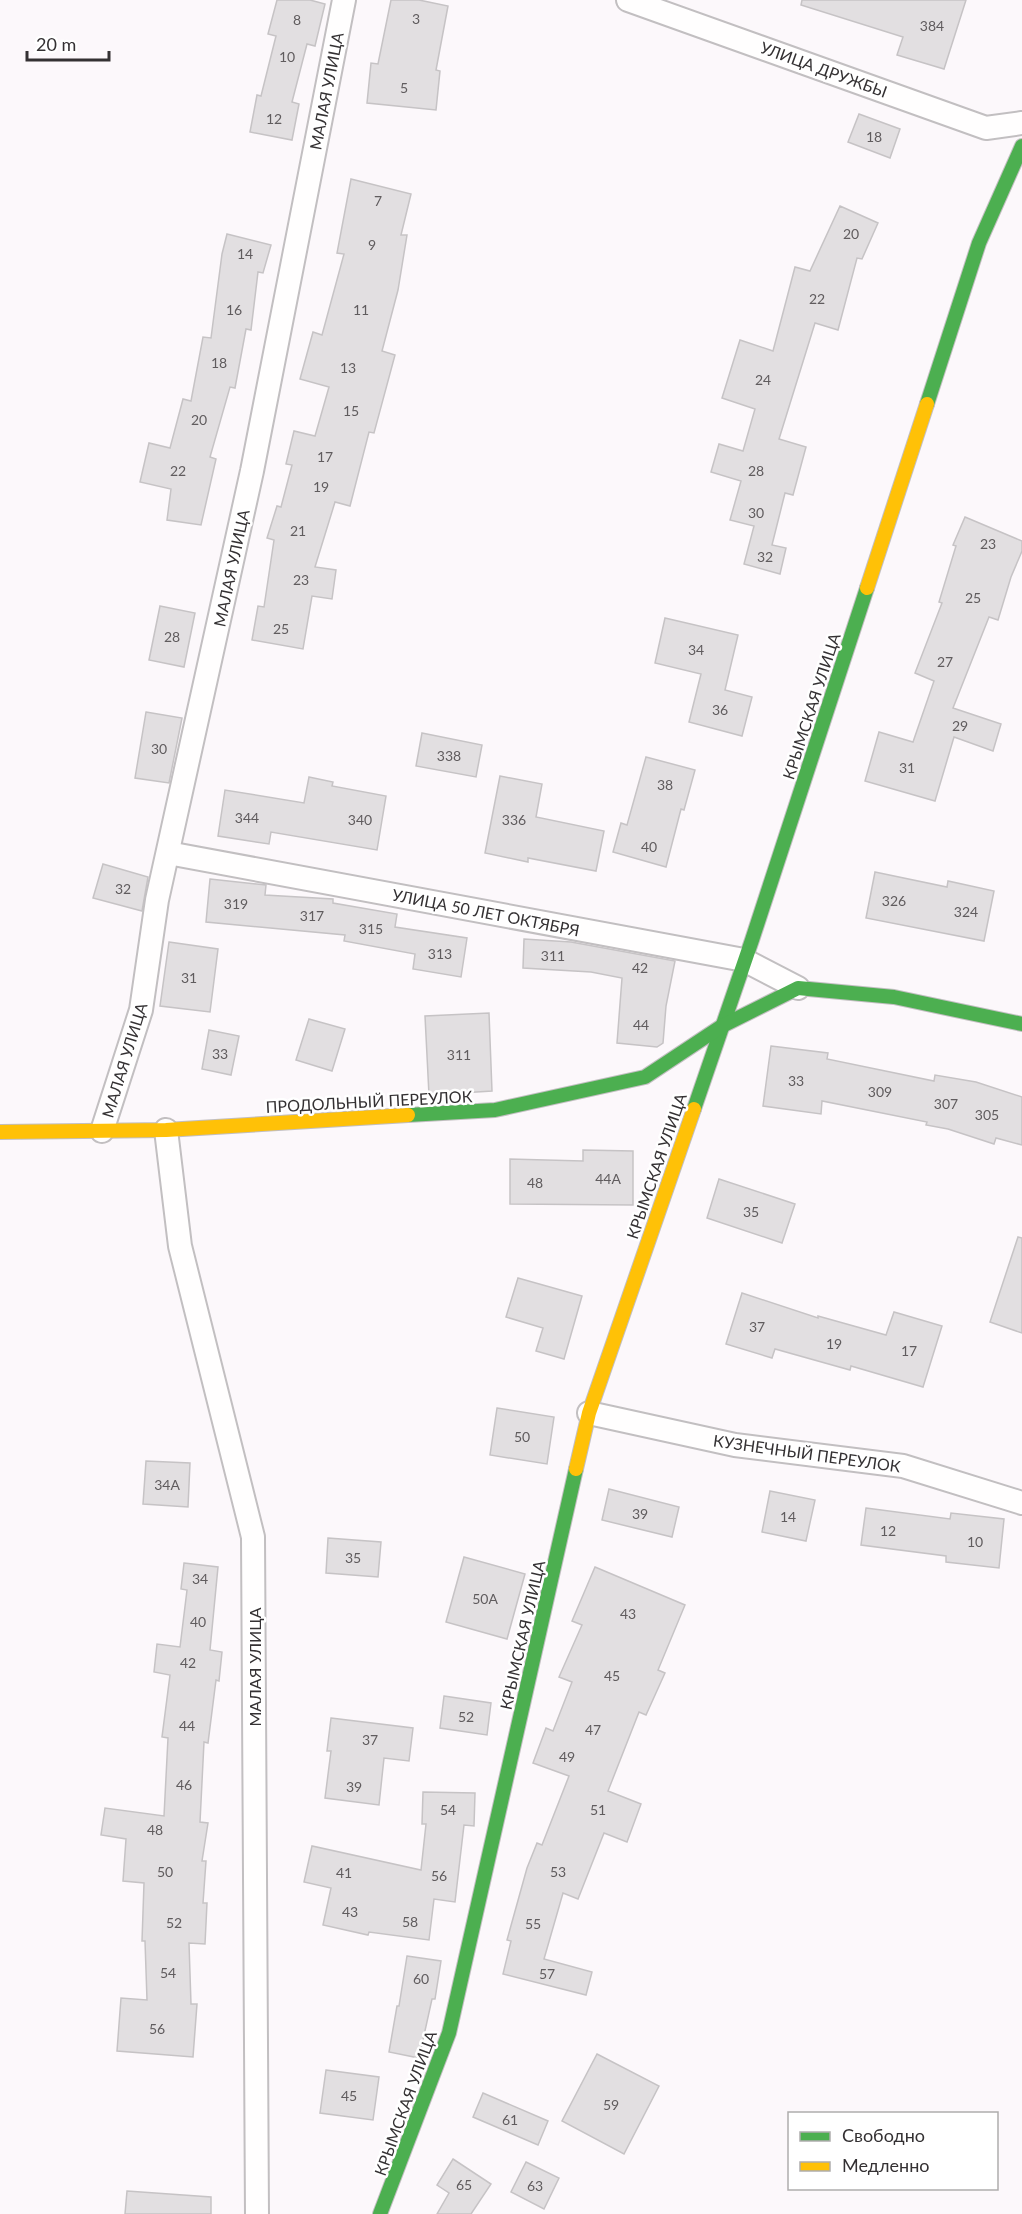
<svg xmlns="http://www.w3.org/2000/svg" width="1022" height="2214" viewBox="0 0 1022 2214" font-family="Lato,sans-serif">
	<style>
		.building { fill: #e2dfe1; stroke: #c6c3c5; stroke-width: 1.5 }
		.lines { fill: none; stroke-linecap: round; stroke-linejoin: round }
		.street-casing { stroke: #c2bfc1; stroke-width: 26 }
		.fast-casing { stroke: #c2bfc1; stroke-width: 16 }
		.slow-casing { stroke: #c2bfc1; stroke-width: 16 }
		.street { stroke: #fffefe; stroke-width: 22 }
		.fast { stroke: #4caf50; stroke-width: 14 }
		.slow { stroke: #ffc107; stroke-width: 14 }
		.labels { text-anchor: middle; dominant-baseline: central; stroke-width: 5; stroke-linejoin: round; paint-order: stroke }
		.number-label { font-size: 14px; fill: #605c5e }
		.street-label { font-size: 16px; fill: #343133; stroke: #fff }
	</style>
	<rect width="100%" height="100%" fill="#fcf8fb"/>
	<!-- building -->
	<g class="building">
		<path d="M277 0H310L325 4 315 46 307 44 292 102 299 104 292 140 250 132 257 95 261 96 276 36 268 34Z"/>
		<path d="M391 0H419L448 6 436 70 440 71 436 110 367 103 371 63 378 64Z"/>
		<path d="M802 0H966L944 69 897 55 903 37 801 5Z"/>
		<path d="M859 114 900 129 890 158 848 142Z"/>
		<path d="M351 179 411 194 401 235H407L398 290 382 351 395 355 374 433 369 432 350 506 335 502 315 567 336 570 332 599 312 596 303 649 252 640 258 606 264 607 274 540 267 538 277 506 281 507 292 465 286 464 294 431 315 436 329 387 300 379 313 332 322 335 344 254 337 253Z"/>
		<path d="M840 206 878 223 862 259 857 258 838 330 815 323 779 439 806 447 793 495 785 493 772 545 786 548 780 574 744 564 754 526 730 520 741 481 711 472 719 444 743 451 755 409 722 398 740 340 773 351 795 267 810 271Z"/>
		<path d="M227 234 271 245 263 273 258 272 251 330 246 329 235 388 230 387 210 457 216 459 201 525 167 520 171 489 140 482 149 443 170 448 183 399 191 401 203 337 211 338 222 254Z"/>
		<path d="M965 517 1022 541V551L1011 577 998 620 989 617 953 708 1001 724 993 751 954 737 935 801 865 781 879 732 913 742 934 681 915 673 942 603 939 602 956 546 953 545Z"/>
		<path d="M160 606 195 613 184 667 149 660Z"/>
		<path d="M665 618 738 635 725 690 752 697 742 736 689 722 701 674 655 663Z"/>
		<path d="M146 712 182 718 169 783 135 778Z"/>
		<path d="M422 733 482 745 476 777 416 766Z"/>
		<path d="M646 757 695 770 684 810 681 809 666 867 613 852 621 823 627 825Z"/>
		<path d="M500 776 542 784 536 817 604 831 596 871 528 858V862L485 853Z"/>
		<path d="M309 777 333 782 332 786 386 796 377 850 271 832 269 844 218 836 225 790 304 803Z"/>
		<path d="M103 864 148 877 142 911 93 898Z"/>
		<path d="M875 872 947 887 948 881 994 891 984 941 866 918Z"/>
		<path d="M210 879 266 885 265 895 333 899V903L397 914 395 927 467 938 461 977 413 969 415 954 344 941 345 935 206 922Z"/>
		<path d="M524 939 571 942 675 961 666 1006 663 1043 657 1047 617 1043 622 978 591 972 523 968Z"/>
		<path d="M169 942 218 949 210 1012 160 1006Z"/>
		<path d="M489 1013 492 1091 429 1095 425 1016Z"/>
		<path d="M309 1019 345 1029 332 1071 296 1060Z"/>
		<path d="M209 1030 239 1036 231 1075 202 1069Z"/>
		<path d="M771 1046 828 1053 827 1059 934 1081 935 1075 976 1082 1022 1097V1145L996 1138 994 1144 948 1129 926 1125 927 1122 822 1101 821 1114 763 1106Z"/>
		<path d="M583 1150 633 1151V1205L510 1204V1159L583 1161Z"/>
		<path d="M719 1179 795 1204 782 1243 707 1218Z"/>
		<path d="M1018 1237 1022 1238V1333L990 1322Z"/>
		<path d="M518 1278 582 1296 564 1359 536 1351 543 1328 506 1317Z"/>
		<path d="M742 1293 818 1318V1316L886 1335 894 1312 942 1326 923 1387 851 1366 850 1370 775 1349 772 1358 726 1344Z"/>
		<path d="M497 1408 554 1417 547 1464 490 1455Z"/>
		<path d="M146 1461 190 1463 188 1507 143 1504Z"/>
		<path d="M609 1489 679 1507 672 1537 602 1520Z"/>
		<path d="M770 1491 815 1500 806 1541 762 1532Z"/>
		<path d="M866 1508 950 1519 951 1513 1004 1519 999 1568 946 1562V1556L861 1545Z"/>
		<path d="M328 1538 381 1542 378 1577 326 1573Z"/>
		<path d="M464 1557 525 1574 507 1639 446 1622Z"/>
		<path d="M184 1563 218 1567 210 1650 222 1652 219 1681 216 1680 208 1743 204 1742 200 1822 208 1823 202 1861H206L203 1903H207L205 1944 189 1943 191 2004H197L193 2057 117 2051 121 1998 147 2000 145 1941H142L144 1883 123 1881 126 1839 101 1835 105 1808 164 1816 168 1738 162 1737 170 1675 154 1672 157 1644 180 1647 187 1590 181 1589Z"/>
		<path d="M595 1567 685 1605 658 1670 665 1673 646 1715 639 1712 608 1791 641 1804 627 1842 604 1833 578 1899 563 1893 544 1959 592 1972 586 1995 503 1974 511 1941 507 1940 527 1868 537 1843 542 1845 569 1776 533 1763 546 1728 553 1731 572 1682 559 1677 582 1625 572 1621Z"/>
		<path d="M444 1696 491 1703 487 1735 440 1728Z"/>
		<path d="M331 1718 413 1728 409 1761 384 1758 379 1805 325 1798 331 1751H327Z"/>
		<path d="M423 1792 475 1793 474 1826 464 1825 455 1902 434 1899 429 1940 369 1932 368 1935 323 1925 331 1888 304 1882 312 1846 421 1870 426 1824H422Z"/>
		<path d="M407 1956 441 1961 435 1999H432L419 2058 389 2052 397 2006H399Z"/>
		<path d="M597 2054 659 2086 624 2154 562 2121Z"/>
		<path d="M326 2070 379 2077 373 2120 320 2113Z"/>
		<path d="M483 2093 548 2121 538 2145 473 2117Z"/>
		<path d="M453 2159 491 2184 471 2214H437L449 2193 437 2185Z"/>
		<path d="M526 2162 559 2178 544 2209 511 2192Z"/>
		<path d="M127 2191 211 2197V2214H125Z"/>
	</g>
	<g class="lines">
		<!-- street casing -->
		<g class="street-casing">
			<g id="street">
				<path d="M628 0 986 128 1022 123"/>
				<path d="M168 853 744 960 798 988"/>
				<path d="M166 1130 180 1246 253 1537 257 2214"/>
				<path d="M102 1131 141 1010 157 900 252 471 344 0"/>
				<path d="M589 1413 735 1445 903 1466 1022 1503"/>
			</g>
		</g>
		<!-- fast casing -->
		<g class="fast-casing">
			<g id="fast">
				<path d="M927 404 979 243 1022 146"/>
				<path d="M694 1109 752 940 867 588"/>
				<path d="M408 1115 495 1110 645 1077 722 1026 798 988 894 997 1022 1024"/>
				<path d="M380 2214 449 2033 576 1469"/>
			</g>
		</g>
		<!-- slow casing -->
		<g class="slow-casing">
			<g id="slow">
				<path d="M867 588 927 404"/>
				<path d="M0 1132 166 1130 408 1115"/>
				<path d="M576 1469 589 1413 694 1109"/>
			</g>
		</g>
		<!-- street -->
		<use href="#street" class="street"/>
		<!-- fast -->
		<use href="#fast" class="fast"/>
		<!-- slow -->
		<use href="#slow" class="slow"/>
	</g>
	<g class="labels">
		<!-- number labels -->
		<g class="number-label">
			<text x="416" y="18">3</text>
			<text x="297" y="19">8</text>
			<text x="932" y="25">384</text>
			<text x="287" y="56">10</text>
			<text x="404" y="87">5</text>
			<text x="274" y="118">12</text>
			<text x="874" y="136">18</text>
			<text x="378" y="200">7</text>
			<text x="851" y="233">20</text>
			<text x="372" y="244">9</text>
			<text x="245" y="253">14</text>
			<text x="817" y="298">22</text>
			<text x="234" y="309">16</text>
			<text x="361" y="309">11</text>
			<text x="219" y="362">18</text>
			<text x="348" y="367">13</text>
			<text x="763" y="379">24</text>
			<text x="351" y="410">15</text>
			<text x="199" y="419">20</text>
			<text x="325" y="456">17</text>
			<text x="178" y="470">22</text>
			<text x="756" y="470">28</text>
			<text x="321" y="486">19</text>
			<text x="756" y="512">30</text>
			<text x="298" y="530">21</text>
			<text x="988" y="543">23</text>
			<text x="765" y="556">32</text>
			<text x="301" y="579">23</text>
			<text x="973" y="597">25</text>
			<text x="281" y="628">25</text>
			<text x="172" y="636">28</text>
			<text x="696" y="649">34</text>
			<text x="945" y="661">27</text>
			<text x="720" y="709">36</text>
			<text x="960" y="725">29</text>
			<text x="159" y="748">30</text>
			<text x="449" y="755">338</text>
			<text x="907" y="767">31</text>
			<text x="665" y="784">38</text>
			<text x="247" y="817">344</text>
			<text x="360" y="819">340</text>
			<text x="514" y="819">336</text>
			<text x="649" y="846">40</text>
			<text x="123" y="888">32</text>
			<text x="894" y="900">326</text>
			<text x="236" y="903">319</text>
			<text x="966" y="911">324</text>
			<text x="312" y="915">317</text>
			<text x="371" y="928">315</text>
			<text x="440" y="953">313</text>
			<text x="553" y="955">311</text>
			<text x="640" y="967">42</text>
			<text x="189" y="977">31</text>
			<text x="641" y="1024">44</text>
			<text x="220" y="1053">33</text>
			<text x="459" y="1054">311</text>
			<text x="796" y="1080">33</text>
			<text x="880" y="1091">309</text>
			<text x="946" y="1103">307</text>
			<text x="987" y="1114">305</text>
			<text x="608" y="1178">44А</text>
			<text x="535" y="1182">48</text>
			<text x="751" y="1211">35</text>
			<text x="757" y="1326">37</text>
			<text x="834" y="1343">19</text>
			<text x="909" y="1350">17</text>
			<text x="522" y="1436">50</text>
			<text x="167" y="1484">34А</text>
			<text x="640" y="1513">39</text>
			<text x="788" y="1516">14</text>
			<text x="888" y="1530">12</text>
			<text x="975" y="1541">10</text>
			<text x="353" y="1557">35</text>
			<text x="200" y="1578">34</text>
			<text x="485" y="1598">50А</text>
			<text x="628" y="1613">43</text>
			<text x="198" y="1621">40</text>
			<text x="188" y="1662">42</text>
			<text x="612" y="1675">45</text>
			<text x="466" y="1716">52</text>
			<text x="187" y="1725">44</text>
			<text x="593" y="1729">47</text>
			<text x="370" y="1739">37</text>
			<text x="567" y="1756">49</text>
			<text x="184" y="1784">46</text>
			<text x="354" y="1786">39</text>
			<text x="448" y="1809">54</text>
			<text x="598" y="1809">51</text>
			<text x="155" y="1829">48</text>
			<text x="165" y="1871">50</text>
			<text x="558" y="1871">53</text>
			<text x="344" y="1872">41</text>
			<text x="439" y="1875">56</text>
			<text x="350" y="1911">43</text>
			<text x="410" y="1921">58</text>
			<text x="174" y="1922">52</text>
			<text x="533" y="1923">55</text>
			<text x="168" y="1972">54</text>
			<text x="547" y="1973">57</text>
			<text x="421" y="1978">60</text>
			<text x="157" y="2028">56</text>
			<text x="349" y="2095">45</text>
			<text x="611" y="2104">59</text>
			<text x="510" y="2119">61</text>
			<text x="464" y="2184">65</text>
			<text x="535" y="2185">63</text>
		</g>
		<!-- street labels -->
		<g class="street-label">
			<text transform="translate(824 69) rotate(20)">УЛИЦА ДРУЖБЫ</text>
			<text transform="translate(326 91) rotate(-79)">МАЛАЯ УЛИЦА</text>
			<text transform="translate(231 568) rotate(-78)">МАЛАЯ УЛИЦА</text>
			<text transform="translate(811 706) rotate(-72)">КРЫМСКАЯ УЛИЦА</text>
			<text transform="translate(486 912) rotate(11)">УЛИЦА 50 ЛЕТ ОКТЯБРЯ</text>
			<text transform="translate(124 1060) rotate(-73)">МАЛАЯ УЛИЦА</text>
			<text transform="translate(369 1101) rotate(-3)">ПРОДОЛЬНЫЙ ПЕРЕУЛОК</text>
			<text transform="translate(656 1166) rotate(-71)">КРЫМСКАЯ УЛИЦА</text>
			<text transform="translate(807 1453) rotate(8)">КУЗНЕЧНЫЙ ПЕРЕУЛОК</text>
			<text transform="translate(522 1635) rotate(-77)">КРЫМСКАЯ УЛИЦА</text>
			<text transform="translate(254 1667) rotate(-90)">МАЛАЯ УЛИЦА</text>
			<text transform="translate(405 2103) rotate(-70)">КРЫМСКАЯ УЛИЦА</text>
		</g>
	</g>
	<!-- legend -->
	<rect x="788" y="2112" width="210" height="78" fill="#ffffff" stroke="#aeadad" stroke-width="1.5"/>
	<rect x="800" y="2132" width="30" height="9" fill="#4caf50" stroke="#aeadad" stroke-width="1.5"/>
	<text x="842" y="2142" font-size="18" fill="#343133">Свободно</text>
	<rect x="800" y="2162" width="30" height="9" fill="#ffc107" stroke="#aeadad" stroke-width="1.5"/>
	<text x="842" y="2172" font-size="18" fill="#343133">Медленно</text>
	<!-- scale -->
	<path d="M27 51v9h82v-9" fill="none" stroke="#343133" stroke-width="3"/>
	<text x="36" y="51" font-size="18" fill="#343133" stroke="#ffffff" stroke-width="4.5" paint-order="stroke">20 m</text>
</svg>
